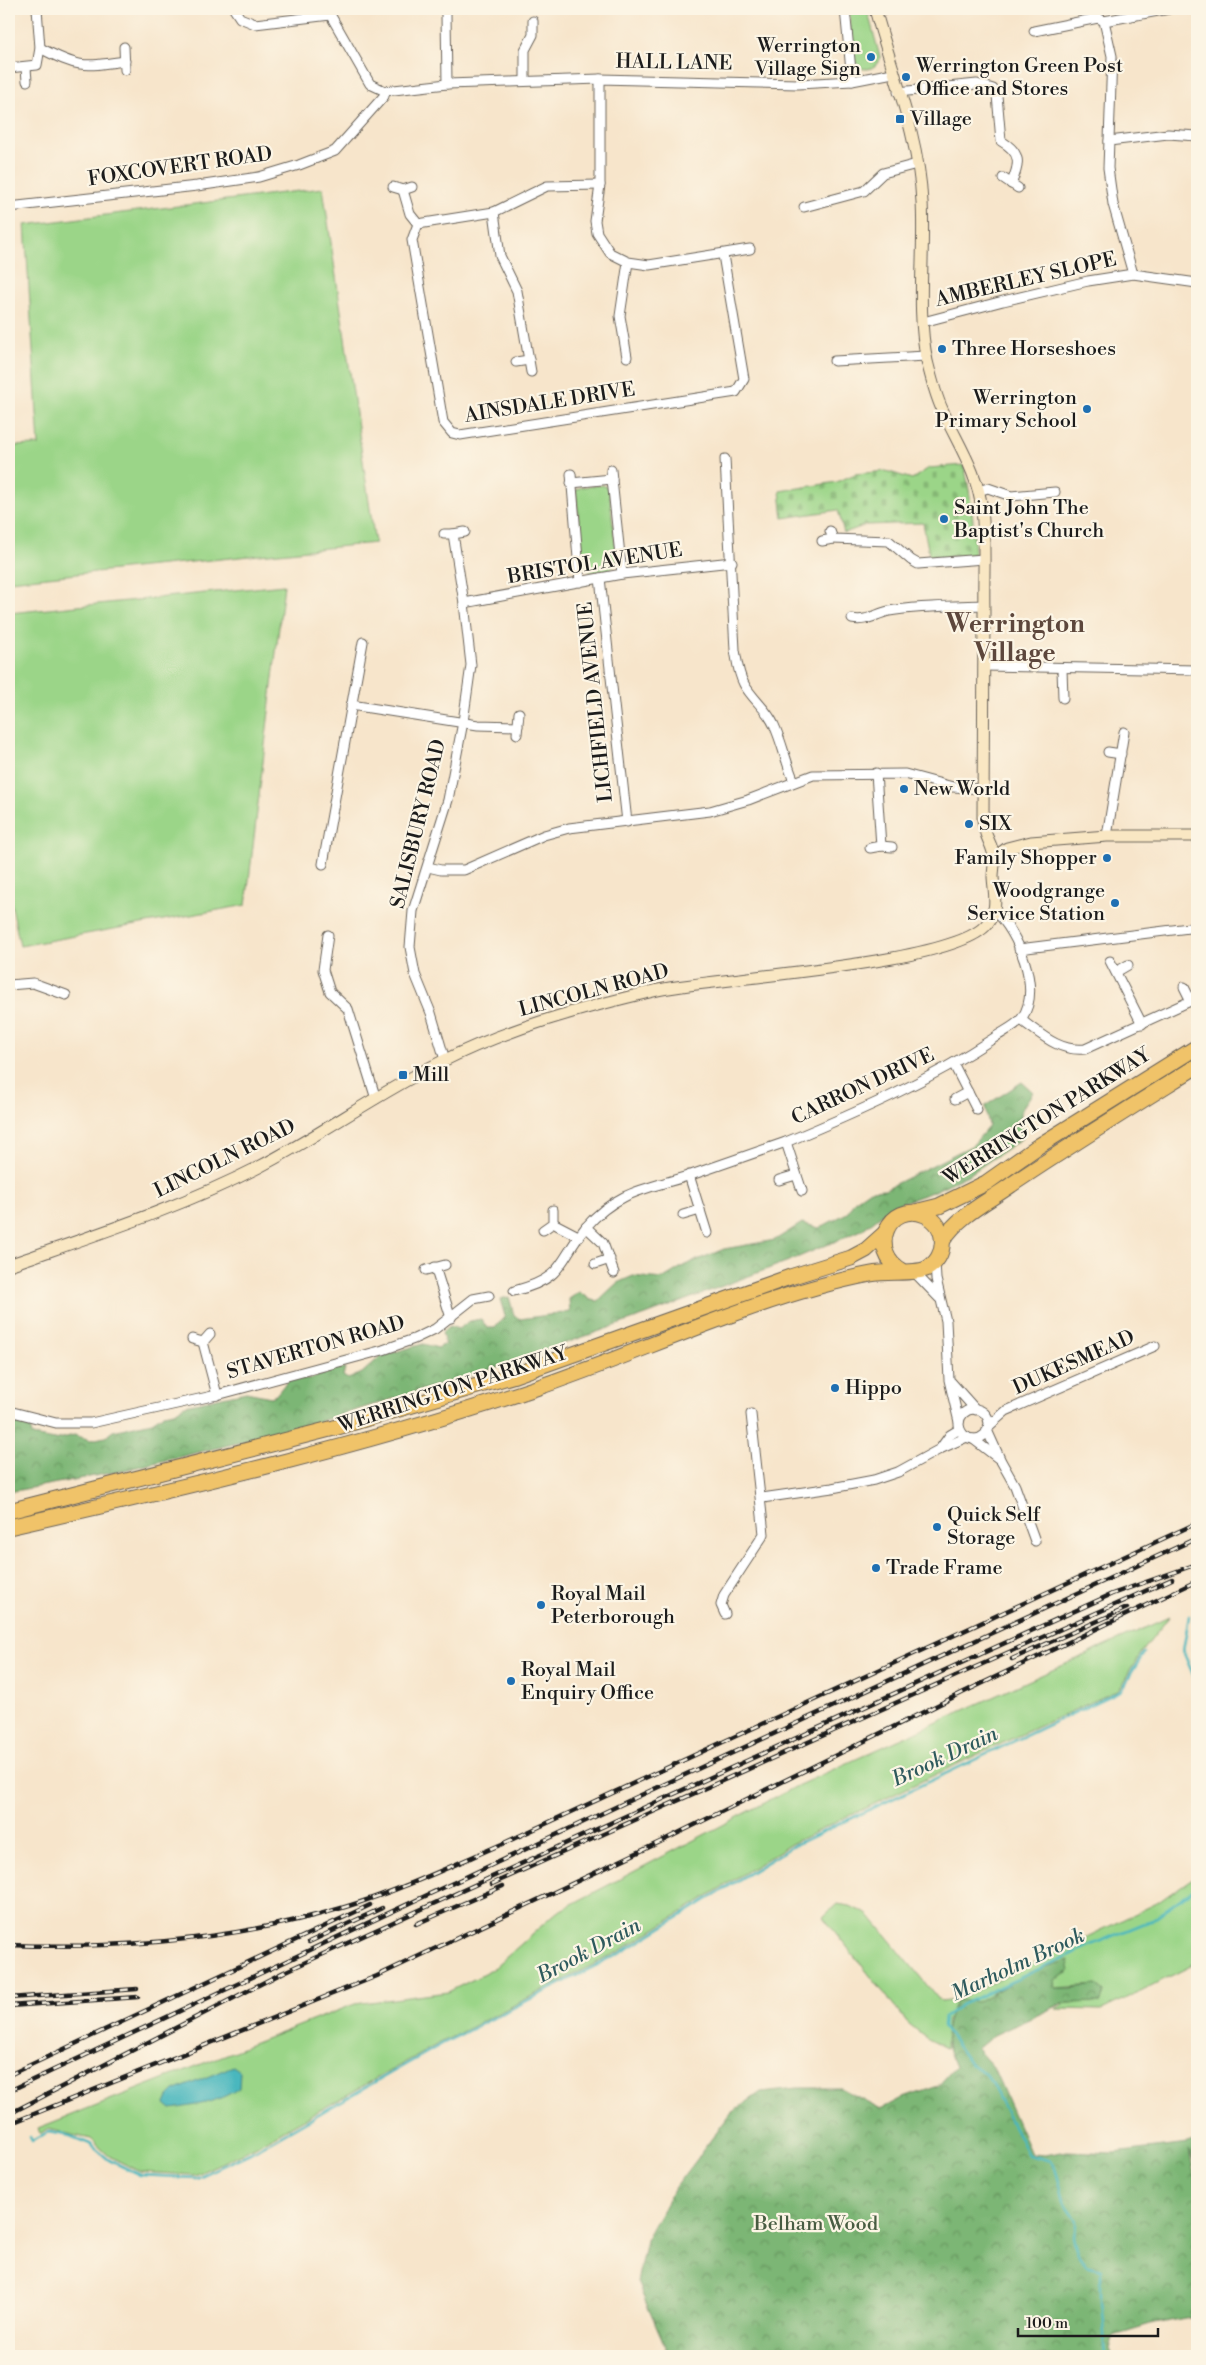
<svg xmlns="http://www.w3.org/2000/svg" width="1206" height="2365" viewBox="0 0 1206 2365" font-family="'Libre Bodoni',serif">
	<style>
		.green { fill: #9bd588; stroke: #5c7852 }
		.forest { fill: url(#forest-crowns); stroke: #4c6948 }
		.cemetery { fill: url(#cemetery-stones); stroke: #5c7852 }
		.water { fill: #48b7be; stroke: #326a6d }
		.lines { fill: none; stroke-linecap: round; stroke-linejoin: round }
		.stream { stroke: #48b7be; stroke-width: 2.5 }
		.street-casing { stroke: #696259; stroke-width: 11 }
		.secondary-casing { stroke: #696259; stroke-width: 13 }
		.highway-casing { stroke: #696259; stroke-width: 17 }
		.street { stroke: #fff; stroke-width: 9 }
		.secondary { stroke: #f9e7c3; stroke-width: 11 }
		.highway { stroke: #f0c369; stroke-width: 15 }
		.rail-casing { stroke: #1c1c1c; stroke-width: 4.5 }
		.rail { stroke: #fcf5e5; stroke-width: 2.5; stroke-dasharray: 8; stroke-linecap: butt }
		.poi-dot { fill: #1f6fb2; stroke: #fcf5e5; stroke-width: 2 }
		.labels { text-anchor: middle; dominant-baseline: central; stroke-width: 4.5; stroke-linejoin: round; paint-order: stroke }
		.poi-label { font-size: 20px; fill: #1c1c1c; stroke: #fcf5e5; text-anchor: start }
		.street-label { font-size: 20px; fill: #1c1c1c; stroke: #fcf5e5 }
		.park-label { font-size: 20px; fill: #485d42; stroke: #fcf5e5 }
		.water-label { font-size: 21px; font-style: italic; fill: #2e5a5d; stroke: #fcf5e5 }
		.district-label { font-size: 25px; font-weight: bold; fill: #5d473c; stroke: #fcf5e5 }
	</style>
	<defs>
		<pattern id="forest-crowns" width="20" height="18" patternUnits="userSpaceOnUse" patternTransform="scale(1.25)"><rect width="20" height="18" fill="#7cb674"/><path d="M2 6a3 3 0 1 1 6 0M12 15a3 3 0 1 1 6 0" fill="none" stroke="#65935e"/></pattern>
		<pattern id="cemetery-stones" width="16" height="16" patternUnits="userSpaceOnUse" patternTransform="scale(1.25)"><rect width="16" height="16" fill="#9bd588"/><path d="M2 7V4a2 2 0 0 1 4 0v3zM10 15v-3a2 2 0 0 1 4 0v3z" fill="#85b675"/></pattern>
	</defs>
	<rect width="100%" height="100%" fill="#fcf5e5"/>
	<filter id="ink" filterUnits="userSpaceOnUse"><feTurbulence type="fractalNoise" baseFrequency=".02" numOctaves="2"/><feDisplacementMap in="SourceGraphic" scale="10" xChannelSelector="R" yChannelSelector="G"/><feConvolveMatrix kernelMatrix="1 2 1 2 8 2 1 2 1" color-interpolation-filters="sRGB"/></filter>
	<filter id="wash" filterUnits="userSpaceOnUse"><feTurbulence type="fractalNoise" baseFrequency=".0096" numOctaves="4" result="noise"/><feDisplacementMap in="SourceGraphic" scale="20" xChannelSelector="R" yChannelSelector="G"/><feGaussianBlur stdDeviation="1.12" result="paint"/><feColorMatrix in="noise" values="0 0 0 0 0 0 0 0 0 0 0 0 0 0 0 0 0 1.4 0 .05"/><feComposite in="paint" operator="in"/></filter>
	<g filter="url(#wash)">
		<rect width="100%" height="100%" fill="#f7e5cb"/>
		<!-- green -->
		<g class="green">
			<path d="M849 9H867L880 57C877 67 870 71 860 68L853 59Z"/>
			<path d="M323 188 375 543 9 581V446L39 445 25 225Z"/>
			<path d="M603 485 609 489 617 560 611 569 592 572 583 566 576 490 581 487Z"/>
			<path d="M284 585 246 905 20 946 9 893V613Z"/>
			<path d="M1169 1617 1142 1652 1118 1690 974 1756 791 1844 620 1951 438 2044 247 2151 195 2175 140 2172 109 2156 91 2139 47 2129 40 2134 38 2128 355 2004 448 1992 492 1970 557 1912 799 1785Z"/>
			<path d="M1197 1875V1963L1102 2010 1057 2009 1065 2003 1101 2002 1104 1992 1096 1985 1055 1988 1053 1980 1067 1961 1030 1972 947 2019 946 2048 928 2039 908 2023 823 1917 837 1904 850 1906 869 1915 941 2002 957 2000 1157 1903Z"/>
		</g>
		<!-- forest -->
		<g class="forest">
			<path d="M1022 1082 1033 1092C1029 1099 1021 1107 1021 1115 1021 1125 1025 1129 1021 1139L970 1174 932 1192 893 1206 862 1230 794 1259 646 1315 500 1366 288 1431 116 1472 9 1492V1446L13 1439 9 1435V1413L29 1422 32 1436 55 1440 74 1435 91 1440 105 1437 113 1431 152 1422 164 1414 175 1412 185 1405 246 1392 271 1397 276 1395 288 1380 300 1376 309 1380C318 1374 327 1376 335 1367L345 1369 343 1376 348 1379 362 1373 381 1356 423 1344 438 1348 445 1344 442 1332 450 1326 458 1329 470 1321 481 1319 487 1328H495L505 1316 500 1299 509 1297 514 1315 520 1319 570 1312 569 1299 579 1292 591 1300 598 1301 617 1283 633 1276 662 1279 685 1265 724 1249 775 1240 802 1223 819 1228 847 1213 854 1201 870 1190 885 1189 973 1145 989 1126 985 1106Z"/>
			<path d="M1068 1960 1070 1972 1054 1980 1055 1988H1070L1096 1985 1104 1992 1101 2002 1064 2003 994 2035 977 2049 993 2067 1031 2154 1045 2155 1067 2151 1113 2153 1188 2144 1197 2141V2170L1189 2150 1197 2189V2316L1154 2324 1114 2336 1110 2349 1113 2356H669L637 2282 646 2240 675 2187 731 2113 761 2092 797 2088H841L881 2109 898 2100 938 2086 955 2067C943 2039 943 2027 957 2000L977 2002 1030 1972Z"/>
		</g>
		<!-- cemetery -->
		<path class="cemetery" d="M964 465C971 495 974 523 975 554L930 559 923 523 866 525 844 533 838 510 783 518 780 491 837 482 855 474 886 471 912 479 929 468Z"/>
		<!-- water -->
		<path class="water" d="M233 2066 240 2071 239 2088C217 2103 197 2105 171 2109L165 2104 168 2097 174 2091Z"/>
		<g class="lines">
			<!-- stream -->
			<g class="stream">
				<path d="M1189 1616 1183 1651 1197 1684"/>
				<path d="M30 2137 32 2141 48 2132 70 2136 90 2144 109 2160 140 2175 196 2178 250 2153 442 2044 621 1953 793 1846 1120 1691 1144 1653"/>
				<path d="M1106 2356 1101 2300V2270L1085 2266C1081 2257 1075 2247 1074 2237 1074 2232 1077 2227 1076 2222 1074 2215 1069 2212 1066 2206 1060 2191 1059 2175 1052 2161L1028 2155 986 2073 970 2064 943 2026 944 2017 961 2005 1091 1945 1150 1921 1197 1887"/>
			</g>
		</g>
	</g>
	<g filter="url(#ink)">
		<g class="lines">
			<!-- street casing -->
			<g class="street-casing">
				<g id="street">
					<path d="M234 9 240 18 255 24 330 15"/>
					<path d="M327 9 370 84 385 91 447 84 600 79 798 84 852 81 893 73"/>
					<path d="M845 9 852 81"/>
					<path d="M1096 9 1098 18 1104 21 1112 56 1108 168 1113 204 1133 274"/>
					<path d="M875 11 885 9"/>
					<path d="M446 14 447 84"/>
					<path d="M1104 21 1169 9"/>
					<path d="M1034 31 1098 18"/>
					<path d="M124 47 125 70"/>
					<path d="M40 48C79 68 82 67 125 61"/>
					<path d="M9 68 37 65 40 48 37 9"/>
					<path d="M26 68 27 81"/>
					<path d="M600 79V185L595 221 597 233 610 253 628 262 649 265 750 249"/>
					<path d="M525 81V50L533 35V21"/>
					<path d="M898 92 977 84 993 89 997 95 1001 141C1022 153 1020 164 1011 184"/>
					<path d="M1109 141 1168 134 1197 136"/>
					<path d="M1003 178 1018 188"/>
					<path d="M600 185 547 186 494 212 418 224 412 240 443 422 452 433 460 435 736 392 744 379 723 255"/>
					<path d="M393 187 403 190 412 187"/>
					<path d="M403 190 410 214 418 224"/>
					<path d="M9 207 197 186 259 177 299 165 335 151 384 96 385 91"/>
					<path d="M804 207 864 191 883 173 917 164"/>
					<path d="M494 212 500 256 517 291 531 372"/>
					<path d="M923 322 1003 301 1088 281 1133 274 1197 283"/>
					<path d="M627 357 620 316 628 262"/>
					<path d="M834 361 926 356"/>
					<path d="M516 362 529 360"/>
					<path d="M725 459 735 650C737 661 738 673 744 684 752 699 767 709 774 725 782 742 786 763 794 781"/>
					<path d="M611 470 622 574"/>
					<path d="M571 474 580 582"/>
					<path d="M571 483 612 479"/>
					<path d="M978 491 988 488 1011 496 1055 492"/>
					<path d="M830 531 833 539 889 541 911 560 918 564 984 559"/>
					<path d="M444 534H453L464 603 471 665 463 722 448 800 413 911 410 947 415 974 431 1013 445 1060"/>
					<path d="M453 534 465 532"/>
					<path d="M822 541 833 539"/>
					<path d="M600 578 627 822"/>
					<path d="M464 603 622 574 732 562"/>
					<path d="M852 619C867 622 875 614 889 611 920 606 952 606 984 605"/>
					<path d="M985 666 1197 670"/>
					<path d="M1062 669 1063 698"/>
					<path d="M351 705 478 725 518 726"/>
					<path d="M517 734 519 713"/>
					<path d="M1108 752 1121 754"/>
					<path d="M876 773 881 846"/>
					<path d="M1107 836 1124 732"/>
					<path d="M870 848 881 846 892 847"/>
					<path d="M323 864 363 642"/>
					<path d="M428 867 441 870H464L544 835 569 828 710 811 748 800 813 775 905 774 953 787 983 789"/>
					<path d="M328 935 323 970 330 992 348 1009 376 1099"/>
					<path d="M1019 949 1197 927"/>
					<path d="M1110 961 1142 1024"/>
					<path d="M1116 972 1128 965"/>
					<path d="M9 985 33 983 66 995"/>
					<path d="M1184 987 1191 1001"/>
					<path d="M1021 1020C1041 1034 1059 1052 1085 1049L1197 998"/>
					<path d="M954 1065 977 1110"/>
					<path d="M955 1099 968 1092"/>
					<path d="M689 1175 707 1233"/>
					<path d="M779 1180 796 1175"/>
					<path d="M802 1191 786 1142C858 1112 929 1081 994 1038 1002 1032 1016 1026 1022 1018 1042 989 1018 932 995 911"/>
					<path d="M683 1215 700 1210"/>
					<path d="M553 1223 578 1236"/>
					<path d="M543 1230 553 1223V1210"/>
					<path d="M935 1262 936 1279 946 1321 949 1380 959 1422"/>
					<path d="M595 1264 610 1259"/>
					<path d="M435 1267 451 1318"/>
					<path d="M426 1270 445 1265"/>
					<path d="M914 1272 939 1298"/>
					<path d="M614 1273 603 1243 586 1227C618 1190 648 1189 691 1175 723 1164 754 1153 786 1142"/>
					<path d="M514 1291C566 1278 558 1261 586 1227"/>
					<path d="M192 1339 203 1342 210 1334"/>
					<path d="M203 1342 217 1395"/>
					<path d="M951 1382 976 1410"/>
					<circle cx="974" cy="1424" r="15"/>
					<path d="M9 1411 56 1423H91L217 1395 383 1350 414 1339 435 1329 473 1299 489 1296"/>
					<path d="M988 1427 1006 1411 1155 1346"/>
					<path d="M987 1430 1001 1461 1015 1486 1035 1541"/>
					<path d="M973 1439 999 1459"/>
					<path d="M940 1449 950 1435 960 1429"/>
					<path d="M762 1498 832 1488 874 1480 898 1472 940 1449 967 1437"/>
					<path d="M725 1614 721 1605 724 1595 764 1534 751 1414"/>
				</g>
			</g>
			<!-- secondary casing -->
			<g class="secondary-casing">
				<g id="secondary">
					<path d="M994 858 1007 848 1031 842 1107 836H1197"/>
					<path d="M9 1265C94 1235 179 1208 259 1167 321 1135 378 1093 441 1062 508 1028 585 1007 658 990 719 977 955 965 987 924 999 909 994 894 993 877 993 870 995 863 994 857 992 842 984 838 983 819 983 749 984 679 984 610 983 577 986 543 982 510 978 472 957 443 942 409 935 394 931 377 927 361 916 308 925 255 922 202 919 136 892 72 875 9"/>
				</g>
			</g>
			<!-- highway casing -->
			<g class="highway-casing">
				<g id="highway">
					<path d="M915 1212 939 1206 986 1183 1037 1147 1197 1047"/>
					<path d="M943 1240C959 1215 987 1202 1011 1185 1072 1144 1135 1105 1197 1066"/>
					<path d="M9 1511 334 1428 515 1375 790 1277 851 1258 866 1250 885 1233"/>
					<path d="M9 1527C186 1487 363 1446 536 1388 603 1365 669 1337 736 1313 780 1297 824 1283 871 1274 886 1271 915 1274 926 1269 948 1258 948 1225 925 1215 889 1200 866 1251 903 1271"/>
				</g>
			</g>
			<!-- street -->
			<use href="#street" class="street"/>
			<!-- secondary -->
			<use href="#secondary" class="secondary"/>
			<!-- highway -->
			<use href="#highway" class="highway"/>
			<!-- rail casing -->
			<g class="rail-casing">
				<g id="rail">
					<path d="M1012 1659 1127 1608"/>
					<path d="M492 1884 1172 1579"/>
					<path d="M416 1924 503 1886"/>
					<path d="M309 1942 382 1908"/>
					<path d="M9 1945C122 1949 236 1940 345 1907 399 1891 451 1866 502 1844L1197 1523"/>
					<path d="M9 1998 137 1989"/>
					<path d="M9 2006 138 1997"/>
					<path d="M9 2075 370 1905"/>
					<path d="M9 2091 639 1796 1197 1538"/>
					<path d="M9 2114 284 1972 1112 1594 1197 1564"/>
					<path d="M9 2124 377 1976 660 1842 964 1692 1197 1581"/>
				</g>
			</g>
			<!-- rail -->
			<use href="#rail" class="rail"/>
		</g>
	</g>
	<!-- markers -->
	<g class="poi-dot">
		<circle cx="871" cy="57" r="5"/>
		<circle cx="906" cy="77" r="5"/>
		<rect x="895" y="114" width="10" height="10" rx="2.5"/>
		<circle cx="942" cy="349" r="5"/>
		<circle cx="1087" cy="409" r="5"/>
		<circle cx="944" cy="519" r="5"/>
		<circle cx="904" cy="789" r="5"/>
		<circle cx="969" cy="824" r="5"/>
		<circle cx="1107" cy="858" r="5"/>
		<circle cx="1115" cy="903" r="5"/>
		<rect x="398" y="1070" width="10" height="10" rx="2.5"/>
		<circle cx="835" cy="1388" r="5"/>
		<circle cx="937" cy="1527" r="5"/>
		<circle cx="876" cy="1568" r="5"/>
		<circle cx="541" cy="1605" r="5"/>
		<circle cx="511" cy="1681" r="5"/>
	</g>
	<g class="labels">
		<!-- poi labels -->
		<g class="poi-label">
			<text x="861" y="46" text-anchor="end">Werrington<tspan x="861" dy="23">Village Sign</tspan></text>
			<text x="916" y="66">Werrington Green Post<tspan x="916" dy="23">Office and Stores</tspan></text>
			<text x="910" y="119">Village</text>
			<text x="952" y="349">Three Horseshoes</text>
			<text x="1077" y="398" text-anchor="end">Werrington<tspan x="1077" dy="23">Primary School</tspan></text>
			<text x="954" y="508">Saint John The<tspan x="954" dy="23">Baptist's Church</tspan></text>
			<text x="914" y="789">New World</text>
			<text x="979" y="824">SIX</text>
			<text x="1097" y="858" text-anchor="end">Family Shopper</text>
			<text x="1105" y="891" text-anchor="end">Woodgrange<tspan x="1105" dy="23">Service Station</tspan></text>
			<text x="413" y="1075">Mill</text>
			<text x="845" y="1388">Hippo</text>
			<text x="947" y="1515">Quick Self<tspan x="947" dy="23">Storage</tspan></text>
			<text x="886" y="1568">Trade Frame</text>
			<text x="551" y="1594">Royal Mail<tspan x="551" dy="23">Peterborough</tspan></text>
			<text x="521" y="1670">Royal Mail<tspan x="521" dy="23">Enquiry Office</tspan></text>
		</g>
		<!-- street labels -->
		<g class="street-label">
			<text transform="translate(674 63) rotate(1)">HALL LANE</text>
			<text transform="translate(180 167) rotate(-8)">FOXCOVERT ROAD</text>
			<text transform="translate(1026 280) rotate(-13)">AMBERLEY SLOPE</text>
			<text transform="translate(550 403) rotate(-9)">AINSDALE DRIVE</text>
			<text transform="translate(595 564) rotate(-9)">BRISTOL AVENUE</text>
			<text transform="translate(596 702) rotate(-96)">LICHFIELD AVENUE</text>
			<text transform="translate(419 824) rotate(-76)">SALISBURY ROAD</text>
			<text transform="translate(594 991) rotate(-15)">LINCOLN ROAD</text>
			<text transform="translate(863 1087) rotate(-25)">CARRON DRIVE</text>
			<text transform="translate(1047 1117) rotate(-32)">WERRINGTON PARKWAY</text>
			<text transform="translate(225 1159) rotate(-26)">LINCOLN ROAD</text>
			<text transform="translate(316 1348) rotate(-16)">STAVERTON ROAD</text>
			<text transform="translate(1074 1363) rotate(-24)">DUKESMEAD</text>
			<text transform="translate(453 1390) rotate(-18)">WERRINGTON PARKWAY</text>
		</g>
		<!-- park labels -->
		<g class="park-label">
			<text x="816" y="2224">Belham Wood</text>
		</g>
		<!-- water labels -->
		<g class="water-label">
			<text transform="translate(945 1757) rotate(-25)">Brook Drain</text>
			<text transform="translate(589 1951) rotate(-28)">Brook Drain</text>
			<text transform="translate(1018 1965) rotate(-25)">Marholm Brook</text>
		</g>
		<!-- district labels -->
		<g class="district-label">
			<text x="1015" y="624">Werrington<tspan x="1015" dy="29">Village</tspan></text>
		</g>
	</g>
	<!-- margin -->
	<rect width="1206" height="2365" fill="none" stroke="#fcf5e5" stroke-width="30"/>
	<!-- scale -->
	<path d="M1018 2328v8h140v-8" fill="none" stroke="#1c1c1c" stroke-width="2.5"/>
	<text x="1026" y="2328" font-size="15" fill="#1c1c1c" stroke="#fcf5e5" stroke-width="4" paint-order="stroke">100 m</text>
</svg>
